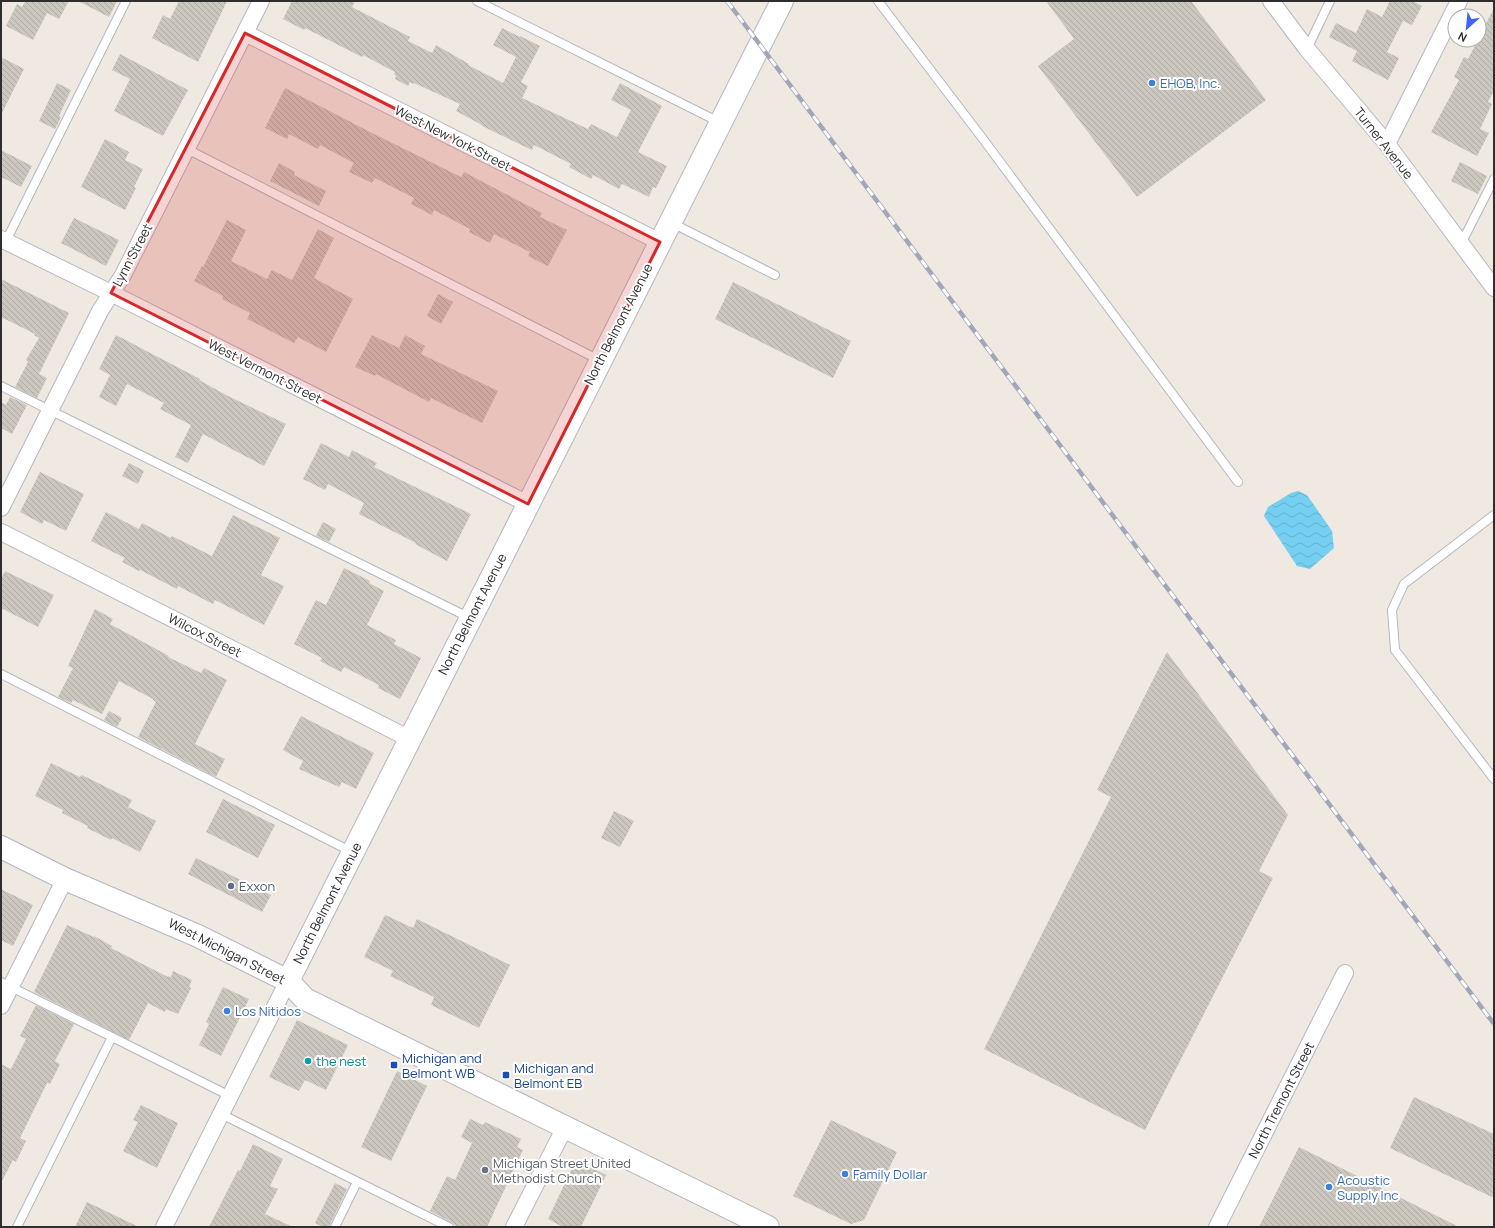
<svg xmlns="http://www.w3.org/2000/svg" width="1495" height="1228" viewBox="0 0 1495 1228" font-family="Manrope,sans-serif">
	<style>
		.water { fill: url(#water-waves) }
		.building { fill: url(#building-back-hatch) }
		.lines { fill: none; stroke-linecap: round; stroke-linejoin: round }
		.service-casing { stroke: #b4b7c1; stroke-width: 10 }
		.minor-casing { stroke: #b4b7c1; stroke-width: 18 }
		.secondary-casing { stroke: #b4b7c1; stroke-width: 24 }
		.service { stroke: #fff; stroke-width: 8 }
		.minor { stroke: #fff; stroke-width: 16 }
		.secondary { stroke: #fff; stroke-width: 22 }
		.rail-casing { stroke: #a3a6b8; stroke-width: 4.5 }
		.rail { stroke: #fff; stroke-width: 3; stroke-dasharray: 9; stroke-linecap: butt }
		.marked { fill: #d62828; fill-opacity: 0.2; stroke: #d62828; stroke-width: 3; stroke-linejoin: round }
		.shop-dot { fill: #3f7fe0; stroke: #fff; stroke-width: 1.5 }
		.service-dot { fill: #5c6f8a; stroke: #fff; stroke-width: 1.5 }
		.culture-dot { fill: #0f9aa8; stroke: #fff; stroke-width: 1.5 }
		.transit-dot { fill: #1a4fb4; stroke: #fff; stroke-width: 1.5 }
		.worship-dot { fill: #6b7280; stroke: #fff; stroke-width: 1.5 }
		.labels { text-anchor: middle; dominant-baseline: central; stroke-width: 4; stroke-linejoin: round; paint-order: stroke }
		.shop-label { font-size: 13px; fill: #366cbe; stroke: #fff; text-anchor: start }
		.street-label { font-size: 13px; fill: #2e2e2e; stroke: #fff }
		.service-label { font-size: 13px; fill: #4e5e75; stroke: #fff; text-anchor: start }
		.transit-label { font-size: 13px; fill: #164399; stroke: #fff; text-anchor: start }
		.culture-label { font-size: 13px; fill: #0d838f; stroke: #fff; text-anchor: start }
		.worship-label { font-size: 13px; fill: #5b616d; stroke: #fff; text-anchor: start }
	</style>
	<defs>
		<pattern id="water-waves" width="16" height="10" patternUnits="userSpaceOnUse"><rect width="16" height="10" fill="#75cff0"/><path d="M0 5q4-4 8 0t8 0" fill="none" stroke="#66b2ce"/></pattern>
		<pattern id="building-back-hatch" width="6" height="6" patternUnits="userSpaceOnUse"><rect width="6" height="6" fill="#cbc7bf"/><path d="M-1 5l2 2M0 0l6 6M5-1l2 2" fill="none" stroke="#afaba4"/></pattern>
	</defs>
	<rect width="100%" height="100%" fill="#efe9e1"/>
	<!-- water -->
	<path class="water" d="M1298 491 1307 495 1332 531 1334 548 1310 569 1297 566 1264 516 1268 507 1291 493Z"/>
	<!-- building -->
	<g class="building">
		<path d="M23 1H69L59 19 47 13 33 40 6 26 17 4 22 7 25 2Z"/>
		<path d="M78 1H117L109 17Z"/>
		<path d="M179 1H227L198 62 152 38 163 15 170 19Z"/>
		<path d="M292 1H355L352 7 410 37 408 41 432 53 436 45 469 64 468 65 503 83 516 57 493 45 502 28 520 37V36L540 46 521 82 528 86 522 98 588 129 591 124 617 137 631 110 611 100 620 83 662 106 638 152 667 166 656 188 653 187 649 197 622 184 619 189 593 175 591 179 569 167 571 164 534 145 532 150 482 126V125L456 111 460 104 414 83 413 84 410 82 408 86 395 79 396 76 394 74 395 72 363 55 362 57 305 28 304 30 283 19Z"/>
		<path d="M1046 1H1191L1266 100 1137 197 1038 66 1074 39Z"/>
		<path d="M1390 1H1412L1422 6 1412 25 1403 21 1387 52 1399 58 1388 80 1352 61 1357 51 1329 37 1336 23 1356 33 1367 9 1382 17Z"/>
		<path d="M1494 8V91L1488 102 1492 104 1480 129 1489 133 1477 156 1431 132 1459 80 1454 77 1464 57 1468 59 1478 40H1479V37Z"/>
		<path d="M120 54 188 90 163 136 114 111 130 79 112 70Z"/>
		<path d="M1 57 24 69 1 115Z"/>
		<path d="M57 83 71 90 59 116 61 117 55 129 39 121Z"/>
		<path d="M285 88 370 132 461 177 464 172 542 213 540 217 567 230 548 266 528 256 530 252 494 234 490 243 469 232 470 229 434 210 432 215 411 204 414 198 375 178 372 183 349 172 354 163 320 145 318 149 289 134 287 139 265 128Z"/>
		<path d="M105 139 129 152 125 160 143 169 134 187 136 188 125 210 81 187Z"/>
		<path d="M1 150 32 166 21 187 1 177Z"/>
		<path d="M1460 162 1487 176 1478 194 1451 181Z"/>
		<path d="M279 163 295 172 294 175 326 191 319 206 270 181Z"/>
		<path d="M74 218 119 240 106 266 61 243Z"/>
		<path d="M227 220 246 230 231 261 267 279 272 270 292 280 318 229 334 238 314 278 353 299 326 352 298 337 294 343 247 319 250 313 222 299 223 296 194 281 202 266 203 267Z"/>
		<path d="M1 279 69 313 39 374 47 378 37 398 15 387 28 362 26 360 39 338 34 335 35 334 1 317Z"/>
		<path d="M733 282 851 341 833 378 715 319Z"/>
		<path d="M438 294 453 302 441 324 427 316Z"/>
		<path d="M116 335 200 379 199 380 228 396 286 424 264 466 203 434 188 463 175 457 191 425 160 409 164 403 127 384 116 406 99 397 110 375 99 369Z"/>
		<path d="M372 335 399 348 405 335 425 346 421 354 498 391 482 423 431 398 429 402 376 374 375 376 355 367Z"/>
		<path d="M10 397 27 405 12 434 1 428V402L6 405Z"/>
		<path d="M321 443 349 457 352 450 377 463 374 467 471 514 447 561 415 544 416 543 359 514 364 503 328 484 325 490 303 479Z"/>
		<path d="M129 463 144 471 138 484 122 476Z"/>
		<path d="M40 472 84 494 66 531 44 520 42 524 20 512Z"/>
		<path d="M106 512 139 529 142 523 171 538 172 536 212 556 233 515 280 538 261 575 284 586 264 625 215 600 213 604 178 586 177 589 140 570 139 571 122 562 125 558 91 541Z"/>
		<path d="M323 522 336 529 329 542 316 536Z"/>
		<path d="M344 568 370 581 369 583 384 591 367 625 396 640 394 644 421 658 400 699 378 688 379 685 344 667 341 672 320 661 322 658 294 644 316 600 326 605Z"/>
		<path d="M5 571 54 595 38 627 1 608V579Z"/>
		<path d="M95 609 113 619 110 624 169 656 168 657 201 673 204 668 227 680 195 744 225 759 216 777 138 737 156 702 153 700V699L119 681 102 714 73 700 71 703 58 697 73 668 68 666Z"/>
		<path d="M1167 652 1288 815 1259 871 1273 878 1145 1130 984 1049 1111 797 1097 790Z"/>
		<path d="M109 711 122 718 117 727 104 720Z"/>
		<path d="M301 716 374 753 356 789 342 782 339 787 299 769 303 761 283 750Z"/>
		<path d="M51 763 80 777 82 775 132 800 128 807 156 821 140 852 112 838 111 840 87 828 88 826 62 813 63 810 35 796Z"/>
		<path d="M223 799 275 825 258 858 206 832Z"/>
		<path d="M614 811 634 821 620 847 601 838Z"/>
		<path d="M196 858 271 895 262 912 188 874Z"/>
		<path d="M1 889 33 905 13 946 1 940Z"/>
		<path d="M385 915 413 928 417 919 510 965 479 1028 431 1005 434 997 390 976 393 971 364 957Z"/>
		<path d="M67 925 94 937V936L112 946 111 948 168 977V976L171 977 173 971 192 980 189 987 191 988 178 1014 166 1009 165 1012 148 1003 129 1040 34 992Z"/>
		<path d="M223 987 249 999 221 1056 199 1045 209 1024 206 1022Z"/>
		<path d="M36 1005 74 1024 55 1061 60 1064 50 1084 47 1083 20 1138 26 1141 16 1162 13 1160 1 1183V1064L11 1069 26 1039 20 1036Z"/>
		<path d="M297 1020 348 1045 326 1090 305 1080 299 1091 269 1077Z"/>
		<path d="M397 1071 427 1086 391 1161 361 1147Z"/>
		<path d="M1414 1097 1494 1134V1198L1390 1148Z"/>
		<path d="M141 1105 178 1123 157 1168 123 1151 138 1122 133 1120Z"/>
		<path d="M470 1119 483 1125 485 1122 521 1139 517 1147 523 1150 487 1227H457L451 1222 430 1211 447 1176 455 1180 472 1143 461 1137Z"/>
		<path d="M831 1120 897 1152 864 1220 851 1224 793 1196Z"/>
		<path d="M253 1144 283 1159 270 1186 278 1189 265 1214 293 1227H209L238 1170 240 1171Z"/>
		<path d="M1299 1147 1459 1227H1259Z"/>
		<path d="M576 1160 606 1175 581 1227H563L548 1219Z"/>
		<path d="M335 1183 347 1189 329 1227H323L315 1223Z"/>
		<path d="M87 1202 139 1227H75Z"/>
	</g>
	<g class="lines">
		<!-- service casing -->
		<g class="service-casing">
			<g id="service">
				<path d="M477 1 719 122"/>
				<path d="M878 1 983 139 1238 482"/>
				<path d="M1307 49 1330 1"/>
				<path d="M187 149 599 360"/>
				<path d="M670 222 775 275"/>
				<path d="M6 241 126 1"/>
				<path d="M1461 244 1494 179"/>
				<path d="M1 386 470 618"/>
				<path d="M1494 515 1404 584 1392 610 1395 650 1494 779"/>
				<path d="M1 674 352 852"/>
				<path d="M1 982 112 1037 17 1227"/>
				<path d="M112 1037 230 1096"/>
				<path d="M221 1114 449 1227"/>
				<path d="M335 1227 357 1182"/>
			</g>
		</g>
		<!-- minor casing -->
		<g class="minor-casing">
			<g id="minor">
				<path d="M1271 1 1307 49 1387 144 1494 288"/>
				<path d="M245 33 660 242"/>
				<path d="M1387 144 1459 1"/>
				<path d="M1 239 111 293 528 504"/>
				<path d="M1 508 100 311 123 275 261 1"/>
				<path d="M1 532 410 739"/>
				<path d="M1 1006 65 879"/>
				<path d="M164 1227 288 981"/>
				<path d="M514 1227 565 1127"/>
				<path d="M1217 1227 1345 973"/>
			</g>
		</g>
		<!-- secondary casing -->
		<g class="secondary-casing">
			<g id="secondary">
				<path d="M1 847 65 879 198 936 288 981 305 999 768 1227"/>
				<path d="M288 981 782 1"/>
			</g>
		</g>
		<!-- service -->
		<use href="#service" class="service"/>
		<!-- minor -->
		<use href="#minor" class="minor"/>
		<!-- secondary -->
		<use href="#secondary" class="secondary"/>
		<!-- rail casing -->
		<g class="rail-casing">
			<path id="rail" d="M727 1 1494 1024"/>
		</g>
		<!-- rail -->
		<use href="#rail" class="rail"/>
	</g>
	<!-- marked area -->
	<path class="marked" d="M245 33 660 242 528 504 111 293Z"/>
	<!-- markers -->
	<g class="shop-dot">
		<circle cx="1152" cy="83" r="4"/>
		<circle cx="227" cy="1011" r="4"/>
		<circle cx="845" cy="1174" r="4"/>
		<circle cx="1329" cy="1187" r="4"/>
	</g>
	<circle class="service-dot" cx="231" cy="886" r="4"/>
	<circle class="culture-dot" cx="308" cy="1061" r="4"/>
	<g class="transit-dot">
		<rect x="390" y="1061" width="8" height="8" rx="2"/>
		<rect x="502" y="1071" width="8" height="8" rx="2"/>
	</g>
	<circle class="worship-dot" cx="485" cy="1170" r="4"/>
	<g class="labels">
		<!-- shop labels -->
		<g class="shop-label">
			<text x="1160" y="83">EHOB, Inc.</text>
			<text x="235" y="1011">Los Nitidos</text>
			<text x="853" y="1174">Family Dollar</text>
			<text x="1337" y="1180">Acoustic<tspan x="1337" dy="15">Supply Inc</tspan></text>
		</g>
		<!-- street labels -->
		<g class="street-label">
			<text transform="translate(453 138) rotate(27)">West New York Street</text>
			<text transform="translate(1384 143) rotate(52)">Turner Avenue</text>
			<text transform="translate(132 255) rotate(-62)">Lynn Street</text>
			<text transform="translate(618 324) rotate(-63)">North Belmont Avenue</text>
			<text transform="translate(265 371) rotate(27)">West Vermont Street</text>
			<text transform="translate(472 614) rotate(-63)">North Belmont Avenue</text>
			<text transform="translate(205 635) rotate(27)">Wilcox Street</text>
			<text transform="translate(327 903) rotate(-63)">North Belmont Avenue</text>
			<text transform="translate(227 951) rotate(27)">West Michigan Street</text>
			<text transform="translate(1281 1100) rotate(-63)">North Tremont Street</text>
		</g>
		<!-- service labels -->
		<g class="service-label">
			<text x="239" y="886">Exxon</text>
		</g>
		<!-- transit labels -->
		<g class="transit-label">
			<text x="402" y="1058">Michigan and<tspan x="402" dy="15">Belmont WB</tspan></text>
			<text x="514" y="1068">Michigan and<tspan x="514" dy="15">Belmont EB</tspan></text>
		</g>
		<!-- culture labels -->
		<g class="culture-label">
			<text x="316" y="1061">the nest</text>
		</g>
		<!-- worship labels -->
		<g class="worship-label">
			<text x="493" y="1163">Michigan Street United<tspan x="493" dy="15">Methodist Church</tspan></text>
		</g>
	</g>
	<!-- border -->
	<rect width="1495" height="1228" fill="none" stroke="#2e2e2e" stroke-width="4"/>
	<!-- north arrow -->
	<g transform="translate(1467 28) rotate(207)"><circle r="19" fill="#ffffff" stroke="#ababab"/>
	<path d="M0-3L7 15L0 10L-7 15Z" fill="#4264fb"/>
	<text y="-6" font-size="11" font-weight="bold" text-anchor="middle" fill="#2e2e2e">N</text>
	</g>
</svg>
